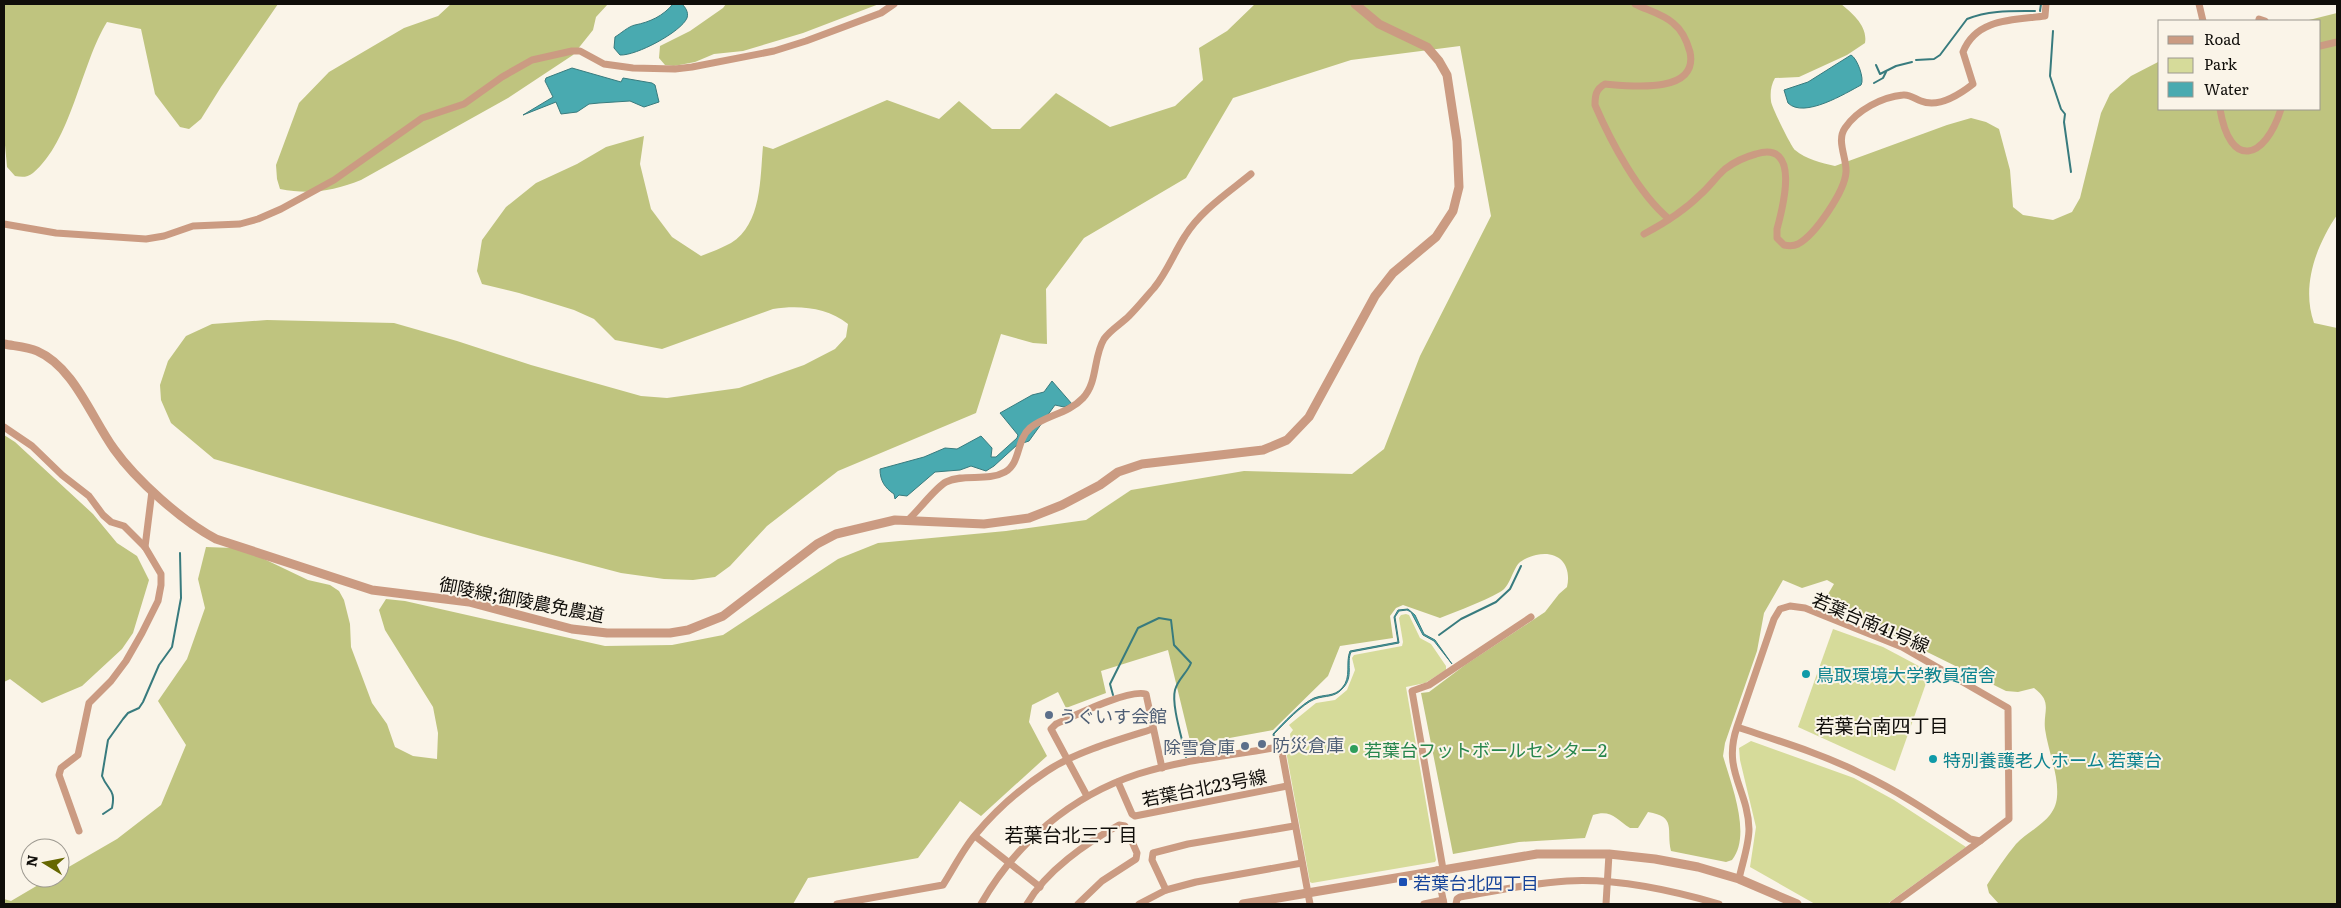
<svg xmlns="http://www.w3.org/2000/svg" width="2341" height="908" viewBox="0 0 2341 908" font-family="Literata,'Noto Sans JP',serif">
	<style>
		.green { fill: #d6db9a }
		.forest { fill: #bfc47f }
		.water { fill: #49aab0; stroke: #387b7e }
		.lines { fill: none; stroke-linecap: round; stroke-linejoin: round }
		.stream { stroke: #387b7e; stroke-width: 2 }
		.minor { stroke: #cb9b82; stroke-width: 7 }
		.tertiary { stroke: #cb9b82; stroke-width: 9 }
		.culture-dot { fill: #0f9aa8; stroke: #faf4e8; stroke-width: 2 }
		.service-dot { fill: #5c6f8a; stroke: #faf4e8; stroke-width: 2 }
		.leisure-dot { fill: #2e9e5b; stroke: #faf4e8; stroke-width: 2 }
		.transit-dot { fill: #1a4fb4; stroke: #faf4e8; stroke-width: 2 }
		.labels { text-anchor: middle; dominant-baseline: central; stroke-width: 4; stroke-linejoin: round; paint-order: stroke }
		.street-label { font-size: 18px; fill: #100e0a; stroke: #faf4e8 }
		.culture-label { font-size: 18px; fill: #0d838f; stroke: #faf4e8; text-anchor: start }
		.service-label { font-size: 18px; fill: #4e5e75; stroke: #faf4e8; text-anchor: start }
		.leisure-label { font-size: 18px; fill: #27864d; stroke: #faf4e8; text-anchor: start }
		.transit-label { font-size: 18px; fill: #164399; stroke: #faf4e8; text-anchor: start }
		.neighbourhood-label { font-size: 19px; fill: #100e0a; stroke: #faf4e8 }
	</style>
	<rect width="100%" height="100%" fill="#faf4e8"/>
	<!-- green -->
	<g class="green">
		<path d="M1406 614 1409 615 1420 638 1431 644 1446 666V670L1425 683 1406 687 1436 860 1435 862 1312 883 1310 882 1286 751 1292 748 1290 734 1293 730 1289 725 1316 703 1335 700 1347 690 1355 670 1352 658 1354 655 1402 646 1403 642 1399 618 1401 615Z"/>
		<path d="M1833 629 1883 647 1930 672 1895 771 1798 727Z"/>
		<path d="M1751 741 1854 778 1894 800 1966 847 1887 904H1815L1750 867 1756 827 1740 760 1739 748Z"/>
	</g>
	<!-- forest -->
	<g class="forest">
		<path d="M4 4H278L221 87 201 119 189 129 180 127 155 94 141 29 107 22C81 64 71 142 33 173 27 178 21 177 15 176L7 167 4 134Z"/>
		<path d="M451 4H608L596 17 593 30 573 55 508 98 361 180C333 191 310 195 280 189L277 179 276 165 299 103 329 72 404 28 438 16Z"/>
		<path d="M726 4H879L803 33 743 51 714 54 695 62 674 66 665 65 659 58 660 46 690 31 723 8Z"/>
		<path d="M1255 4H1841C1852 13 1868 26 1865 43L1847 55 1799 77 1775 78C1771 85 1770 92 1771 101 1771 106 1791 146 1795 150 1806 159 1821 163 1835 166L1947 125 1971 118 1986 122 1999 129 2010 170 2013 207 2023 215 2053 220 2072 212 2080 198 2101 113 2110 94 2131 76 2160 61V109H2320V21H2305L2337 13V215C2316 246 2301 286 2314 323L2337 328V904H1999L1989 893 1987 885C1996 871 2005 857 2016 844 2030 829 2055 821 2057 797 2059 775 2048 751 2045 729 2043 711 2053 702 2034 688L2018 692 2006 691 1824 601 1834 584 1827 580 1802 588 1783 580 1764 613 1757 651 1725 743 1723 756C1731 784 1752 835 1732 860L1726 862 1671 851C1666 829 1677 817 1648 812L1638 828H1630C1616 819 1611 809 1593 815L1585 838 1519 842 1453 854 1421 693 1429 692 1465 665 1545 612 1559 594 1567 587C1572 565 1559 550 1536 555 1531 556 1523 559 1519 563 1512 571 1510 587 1500 592 1482 602 1460 610 1440 618L1403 605 1396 608 1390 616 1393 638 1340 646 1328 676 1273 730 1191 745 1168 650 1101 671 1106 693 1066 708 1058 692 1032 705 1029 722 1047 756 981 816 960 801 918 858 808 878 793 904H4V899L11 901 50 878H60V872L117 839 161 805 186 745 158 701 187 659 205 608 198 579 206 547 233 548 262 558 308 580 330 585 339 591 344 600 350 624 351 647 372 703 387 724 395 747 413 756 437 759 438 733 433 707 385 630 379 610 386 599 405 601 605 646 672 645 723 635 838 559 878 543 1006 531 1086 520 1131 490 1244 471 1352 474 1384 449 1420 356 1491 216 1460 46 1351 60 1233 98 1186 178 1084 238 1046 289 1047 344 1033 343 1001 334 976 413 838 471 767 526 730 566 715 577 693 580 664 579 621 573 481 536 214 459 171 423 161 400 160 385 168 361 186 336 212 324 267 320 394 323 457 341 531 365 641 396 667 398 739 388 804 365 835 349 846 337 848 324C827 307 798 305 773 309L662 349 615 340 594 319 574 310 519 293 482 284 477 271 482 240 506 207 536 183 577 164 606 147 644 136 640 164 651 209 672 237 701 256C711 252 722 248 731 243 762 224 760 178 763 146L773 149 887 100 939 119 959 101 992 129H1020L1056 93 1110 127 1175 106 1203 80 1199 48 1227 31Z"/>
		<path d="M4 435 15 442 93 514 117 543 137 556 149 580 133 633 122 649 82 686 42 703 10 679 4 682Z"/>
	</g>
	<!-- water -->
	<g class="water">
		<path d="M673 4H682C685 7 689 12 687 18 681 32 636 56 620 55L614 48 615 37C620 34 629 26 635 25 650 22 663 16 673 4Z"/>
		<path d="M1851 55C1857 58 1865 79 1861 85 1846 93 1804 119 1788 103L1784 90 1808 82Z"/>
		<path d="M572 68 621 82 623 78 652 83 655 85 659 102 644 107 630 101 599 103 589 104 577 112 561 114 556 102 523 115 553 97 545 81 546 78Z"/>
		<path d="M1052 381 1072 404 1064 407 1055 405 1029 441 1017 445 994 466 986 471 971 466 960 470 935 472 907 496 899 495 895 499 894 494C885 488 880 481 880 469L924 457 945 448 957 449 981 436 992 448 991 457H996L1017 438 1018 435 1000 413 1032 395 1044 392Z"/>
		<path d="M1408 609 1415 615 1424 634 1435 640 1452 664 1434 641 1423 635 1411 612 1407 610 1399 611 1395 617 1399 643 1351 652C1346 663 1354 677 1343 688 1335 698 1326 695 1315 699 1302 704 1284 724 1274 734L1275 745 1273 734C1283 723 1301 704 1314 698 1324 694 1334 697 1342 688 1352 677 1345 663 1350 651L1398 642 1394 617 1398 610Z"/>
	</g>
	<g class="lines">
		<!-- stream -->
		<g class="stream">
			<path d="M2040 11 2041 4"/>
			<path d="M2053 31 2050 76 2061 109 2065 114 2064 122 2071 172"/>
			<path d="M1916 60 1934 59 1940 55 1967 19C1989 10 2011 11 2035 11"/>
			<path d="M1876 65 1880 74 1896 66 1912 62"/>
			<path d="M1874 83 1883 78 1886 72"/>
			<path d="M1439 635 1461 619 1496 602 1510 589 1521 566"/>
			<path d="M1113 695 1110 684 1138 628 1159 618 1171 620 1174 645 1191 663C1187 673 1178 679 1175 690 1171 705 1183 741 1186 757"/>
			<path d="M103 814 112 808C116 789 108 791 102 776L108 740 123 719 128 713 139 708 143 702 159 665 172 647 181 598 180 553"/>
		</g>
		<!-- minor -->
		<g class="minor">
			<path d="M1635 4C1647 10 1663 14 1673 23 1682 30 1687 41 1690 52 1699 95 1629 86 1605 84 1596 89 1595 95 1595 105 1611 142 1638 193 1669 219"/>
			<path d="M2199 4 2203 21"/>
			<path d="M2259 19 2265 21"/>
			<path d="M2320 46 2337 42"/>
			<path d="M2220 109C2230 170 2265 160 2281 109"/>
			<path d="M4 224 56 233 146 239 164 236 193 226 240 224 258 219 281 209 334 180 422 118 464 104 502 77 532 60 572 51H580L604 64 633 68 675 69 692 67 774 51 806 41 881 13 894 4"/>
			<path d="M1644 234C1665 223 1685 210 1701 194 1709 187 1716 177 1725 169 1734 162 1745 157 1756 154 1801 140 1783 207 1777 229V238L1784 245C1789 246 1794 246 1798 244 1815 235 1845 191 1846 172 1847 158 1836 141 1845 128 1857 110 1882 97 1903 95 1910 94 1915 99 1921 101 1938 108 1959 95 1973 84L1963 52C1976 18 2014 20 2045 16L2046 4"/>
			<path d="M4 427 32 446 62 475 89 496 103 515 111 522 124 526 145 547 161 574V585L158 601 142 633 126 661 111 681 89 703 78 755 61 768 59 775 79 831"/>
			<path d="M909 519C919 510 936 487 946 482 964 473 987 482 1005 472 1021 463 1016 440 1030 428 1046 415 1068 414 1083 398 1098 382 1093 357 1104 339 1110 330 1121 324 1129 316 1138 307 1146 297 1154 288 1167 272 1174 253 1185 236 1200 211 1229 192 1251 174"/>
			<path d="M145 547 152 491"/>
			<path d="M1737 727C1779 741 1823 754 1862 774 1900 792 1935 816 1970 839L1980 841 2009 819 2008 708 1902 647 1805 608 1790 606 1780 609 1774 619 1737 727C1722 771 1748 789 1749 829 1749 845 1742 864 1739 879"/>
			<path d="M1118 782 1132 814 1135 816 1287 786"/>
			<path d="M1087 796 1051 729 1056 724C1074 716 1128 689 1146 694L1162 768"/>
			<path d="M975 836 1040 887"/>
			<path d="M1443 869 1412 691 1429 685 1531 617"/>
			<path d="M1437 870 1444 904"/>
			<path d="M1166 890 1152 860 1153 853 1188 844 1294 826"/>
			<path d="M837 904 943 885C954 868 963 849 976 834 996 810 1021 788 1047 771 1075 752 1121 739 1153 729"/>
			<path d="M981 904C1016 843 1071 796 1138 774 1181 760 1228 756 1273 748L1282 753 1310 904"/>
			<path d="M1027 904C1046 871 1086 843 1119 825L1125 826 1137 853 1136 859 1102 881 1078 904"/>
			<path d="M1139 904 1166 890 1196 882 1302 863"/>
			<path d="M1424 904 1443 900"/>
			<path d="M1456 904 1457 899 1460 897C1496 891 1531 883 1567 881 1616 878 1671 890 1719 904"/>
			<path d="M1606 904 1609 854"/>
			<path d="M1893 904 1980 841"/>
		</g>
		<!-- tertiary -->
		<g class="tertiary">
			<path d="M4 344C14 346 28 347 37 351 74 367 91 417 114 449 136 480 182 521 216 539L372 590 469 602 572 629 607 633H670L688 630 723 616 817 544 836 534 895 520 984 524 1029 518 1062 505 1100 485 1118 472 1142 464 1263 450 1287 440 1309 417 1375 296 1393 273 1436 237 1453 211 1459 187 1457 141 1447 75 1439 61 1427 47 1379 24 1355 4"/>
			<path d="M1243 904 1537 854H1609L1655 859 1698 867 1739 879 1797 904"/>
		</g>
	</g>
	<!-- markers -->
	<g class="culture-dot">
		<circle cx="1806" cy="674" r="5"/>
		<circle cx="1933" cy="759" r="5"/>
	</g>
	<g class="service-dot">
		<circle cx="1049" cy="715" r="5"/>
		<circle cx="1262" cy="744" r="5"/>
		<circle cx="1245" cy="746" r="5"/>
	</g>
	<circle class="leisure-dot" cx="1354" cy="749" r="5"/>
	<rect class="transit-dot" x="1398" y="877" width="10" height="10" rx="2.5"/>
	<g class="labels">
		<!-- street labels -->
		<g class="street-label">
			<text transform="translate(522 599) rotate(11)">御陵線;御陵農免農道</text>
			<text transform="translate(1871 622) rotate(23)">若葉台南41号線</text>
			<text transform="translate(1204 787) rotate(-11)">若葉台北23号線</text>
		</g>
		<!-- culture labels -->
		<g class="culture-label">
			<text x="1816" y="674">鳥取環境大学教員宿舎</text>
			<text x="1943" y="759">特別養護老人ホーム 若葉台</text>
		</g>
		<!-- service labels -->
		<g class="service-label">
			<text x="1059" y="715">うぐいす会館</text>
			<text x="1272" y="744">防災倉庫</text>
			<text x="1235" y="746" text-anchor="end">除雪倉庫</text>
		</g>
		<!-- leisure labels -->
		<g class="leisure-label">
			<text x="1364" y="749">若葉台フットボールセンター2</text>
		</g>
		<!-- transit labels -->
		<g class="transit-label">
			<text x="1413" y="882">若葉台北四丁目</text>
		</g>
		<!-- neighbourhood labels -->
		<g class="neighbourhood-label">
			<text x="1882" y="725">若葉台南四丁目</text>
			<text x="1071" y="834">若葉台北三丁目</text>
		</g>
	</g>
	<!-- border -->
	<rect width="2341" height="908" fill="none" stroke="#100e0a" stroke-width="10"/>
	<!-- legend -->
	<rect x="2158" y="20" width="162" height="90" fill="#faf4e8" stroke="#9c988f"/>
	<rect x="2168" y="36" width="25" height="8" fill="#cb9b82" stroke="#9c988f"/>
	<text x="2204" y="45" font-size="15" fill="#100e0a">Road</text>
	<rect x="2168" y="58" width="25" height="15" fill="#d6db9a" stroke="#9c988f"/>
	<text x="2204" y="70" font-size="15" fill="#100e0a">Park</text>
	<rect x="2168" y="82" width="25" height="15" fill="#49aab0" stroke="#9c988f"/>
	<text x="2204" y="95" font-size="15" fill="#100e0a">Water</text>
	<!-- north arrow -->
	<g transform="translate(45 863) rotate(280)"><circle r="24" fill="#faf4e8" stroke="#9c988f"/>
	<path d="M0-4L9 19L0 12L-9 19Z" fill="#666701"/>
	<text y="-8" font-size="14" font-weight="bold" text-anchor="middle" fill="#100e0a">N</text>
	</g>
</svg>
